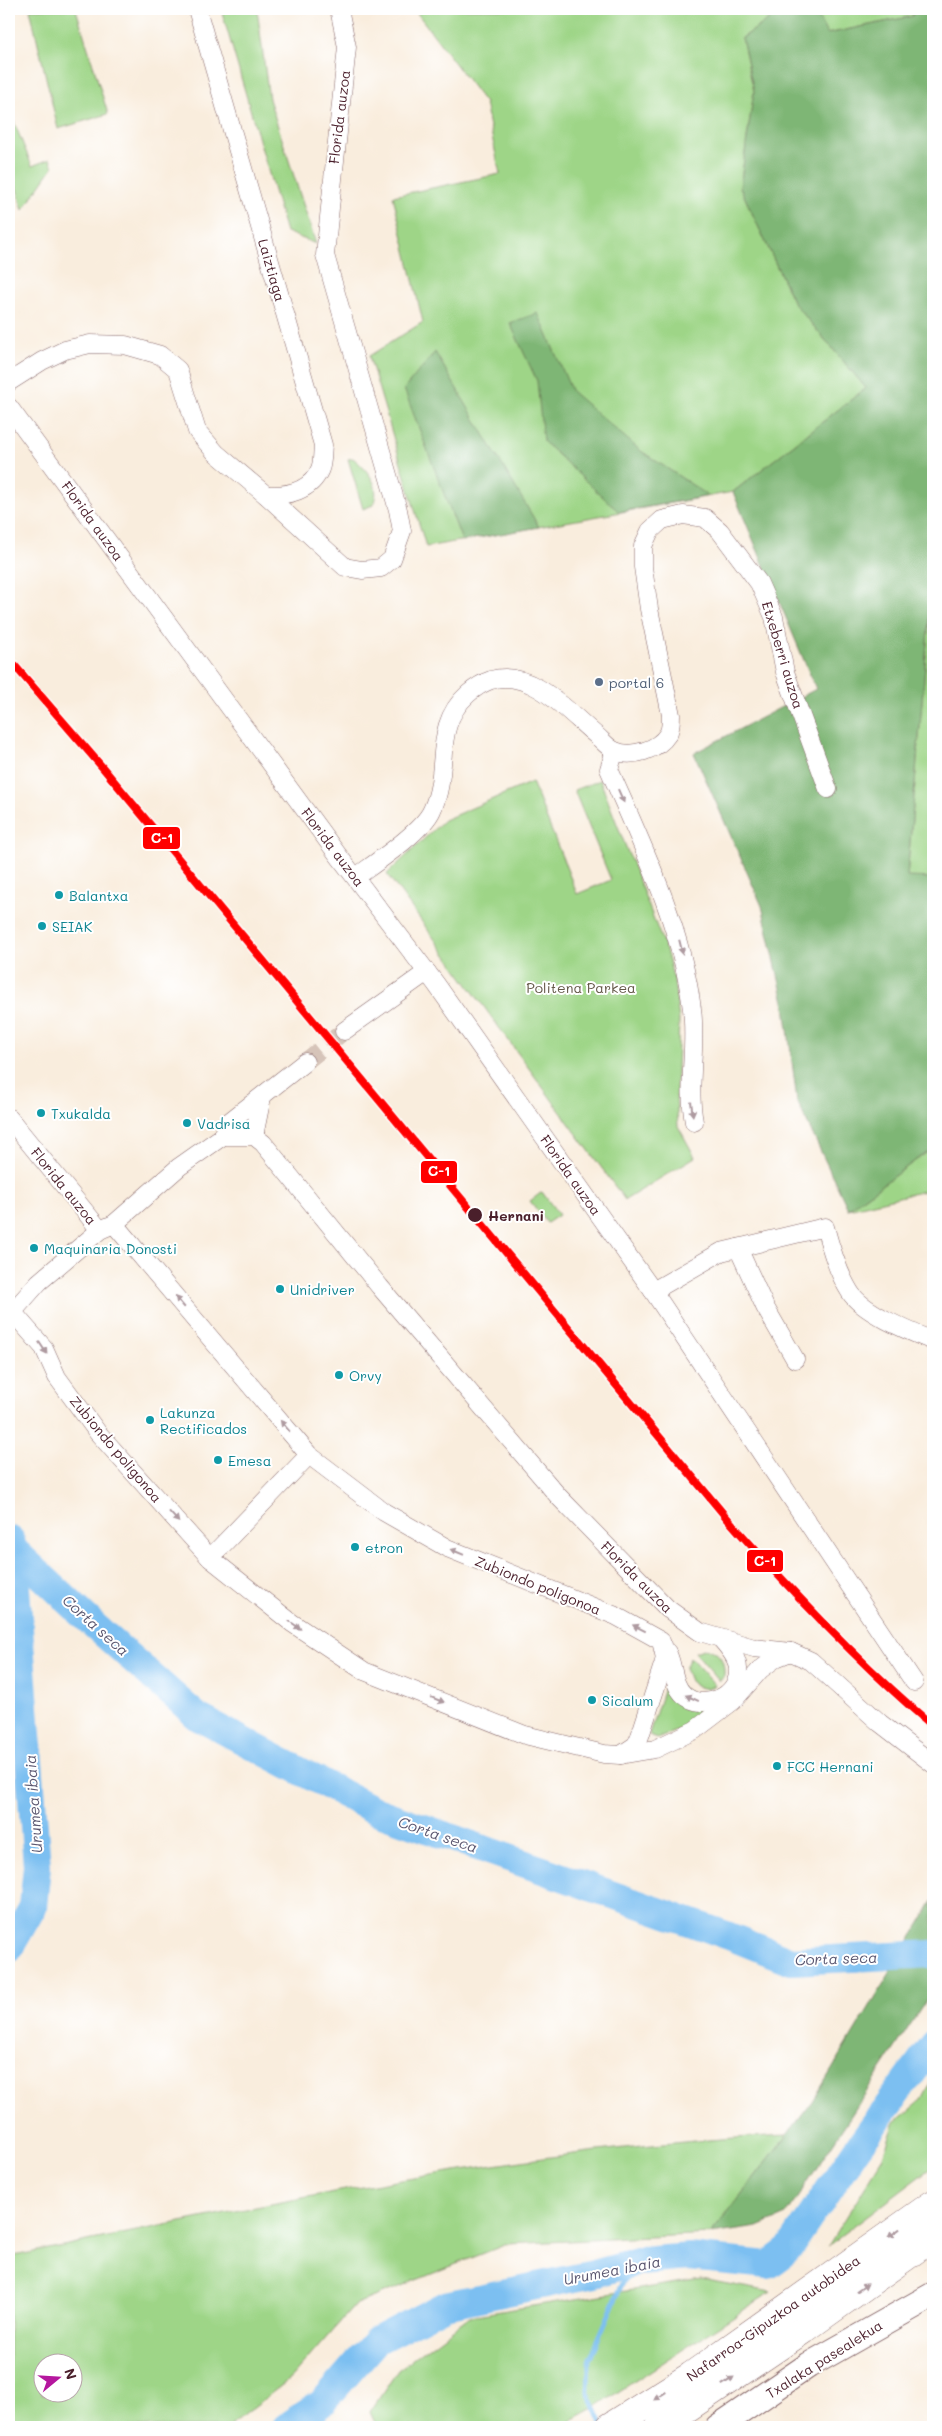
<svg xmlns="http://www.w3.org/2000/svg" width="942" height="2436" viewBox="0 0 942 2436" font-family="Mali,sans-serif">
	<style>
		.green { fill: #9ed587; stroke: #747a59; fill-rule: evenodd }
		.forest { fill: #7eb674; stroke: #646a50 }
		.lines { fill: none; stroke-linecap: round; stroke-linejoin: round }
		.stream { stroke: #7bbff1; stroke-width: 4.5 }
		.river { stroke: #7bbff1; stroke-width: 28 }
		.minor-tunnel { stroke: #d6c4b9; stroke-width: 18; stroke-dasharray: 18 9; stroke-linecap: butt }
		.minor-casing { stroke: #876769; stroke-width: 19 }
		.secondary-casing { stroke: #876769; stroke-width: 27 }
		.motorway-casing { stroke: #876769; stroke-width: 29 }
		.minor { stroke: #fff; stroke-width: 18 }
		.secondary { stroke: #fff; stroke-width: 25 }
		.motorway { stroke: #fff; stroke-width: 28 }
		.rail-1-casing { stroke: #fff; stroke-width: 11 }
		.rail-1 { stroke: #f00; stroke-width: 8 }
		.oneway { fill: #ae9aa0 }
		.service-dot { fill: #5c6f8a; stroke: #fff; stroke-width: 2 }
		.culture-dot { fill: #0f9aa8; stroke: #fff; stroke-width: 2 }
		.stop-dot { fill: #4a1f2b; stroke: #fff; stroke-width: 2 }
		.labels { text-anchor: middle; dominant-baseline: central; stroke-width: 4; stroke-linejoin: round; paint-order: stroke }
		.street-label { font-size: 14px; fill: #4a1f2b; stroke: #fff }
		.service-label { font-size: 14px; fill: #4e5e75; stroke: #fff; text-anchor: start }
		.culture-label { font-size: 14px; fill: #0d838f; stroke: #fff; text-anchor: start }
		.park-label { font-size: 14px; fill: #635647; stroke: #fff }
		.stop-label { font-size: 14px; font-weight: bold; fill: #4a1f2b; stroke: #fff; text-anchor: start }
		.water-label { font-size: 15px; font-style: italic; fill: #5b5770; stroke: #fff }
		.line-badge { stroke: #fff; stroke-width: 2 }
		.badge-label { font-size: 14px; text-anchor: middle; font-weight: bold; fill: #fff }
	</style>
	<rect width="100%" height="100%" fill="#fff"/>
	<filter id="ink" filterUnits="userSpaceOnUse"><feTurbulence type="fractalNoise" baseFrequency=".02" numOctaves="2"/><feDisplacementMap in="SourceGraphic" scale="10" xChannelSelector="R" yChannelSelector="G"/><feConvolveMatrix kernelMatrix="1 2 1 2 8 2 1 2 1" color-interpolation-filters="sRGB"/></filter>
	<filter id="wash" filterUnits="userSpaceOnUse"><feTurbulence type="fractalNoise" baseFrequency=".0096" numOctaves="4" result="noise"/><feDisplacementMap in="SourceGraphic" scale="20" xChannelSelector="R" yChannelSelector="G"/><feGaussianBlur stdDeviation="1.12" result="paint"/><feColorMatrix in="noise" values="0 0 0 0 0 0 0 0 0 0 0 0 0 0 0 0 0 1.4 0 .05"/><feComposite in="paint" operator="in"/></filter>
	<g filter="url(#wash)">
		<rect width="100%" height="100%" fill="#f9eddd"/>
		<!-- green -->
		<g class="green">
			<path d="M30 9H76L108 114 58 129Z"/>
			<path d="M221 9H257L269 99 316 244 286 232Z"/>
			<path d="M414 9H764L770 19 742 38 754 91 740 187 794 303 866 388 733 492 426 547 369 356 423 322 393 196 500 174 485 103Z"/>
			<path d="M814 9H911L913 16 826 34Z"/>
			<path d="M9 110 32 166 50 159 53 167 23 210 9 162Z"/>
			<path d="M353 458C367 470 382 485 373 505L363 509 348 459Z"/>
			<path d="M933 572V878H907Z"/>
			<path d="M600 780 667 953 674 981 679 1020 676 1095 678 1126 695 1157 625 1200 387 874 444 820 532 782 577 894 611 880 574 790Z"/>
			<path d="M933 1148V1189L848 1209Z"/>
			<path d="M542 1192 559 1215 547 1223 530 1201Z"/>
			<path d="M703 1649C719 1650 725 1660 724 1676L720 1681 695 1652Z"/>
			<path d="M690 1657 715 1685C705 1691 698 1688 690 1681L685 1668Z"/>
			<path d="M667 1679 716 1709 704 1719 657 1739 651 1737 649 1734Z"/>
			<path d="M933 2078V2167L828 2246 882 2159 895 2122 921 2100Z"/>
			<path d="M787 2135 711 2234 507 2244 356 2304 291 2378 228 2427H9V2257C266 2205 524 2147 787 2135ZM42 2364H72V2394H42Z"/>
			<path d="M701 2279 771 2292 592 2409 559 2427H377L370 2412 398 2370 470 2316Z"/>
		</g>
		<!-- forest -->
		<g class="forest">
			<path d="M764 9H814L827 34 913 16 911 9H933V572L907 877 933 878V1148L848 1209 797 1101 785 1006 762 906 694 753 816 689 733 492 866 388 794 303 740 187 754 91 742 38 770 19Z"/>
			<path d="M538 313 572 392 641 451 709 496 619 512 543 441 537 381 510 323Z"/>
			<path d="M435 352 539 527 462 541 404 389Z"/>
			<path d="M933 1901V1990L786 2215 758 2227 711 2234 813 2101Z"/>
		</g>
		<g class="lines">
			<!-- stream -->
			<path class="stream" d="M602 2424 588 2392 589 2360 624 2280 641 2261"/>
			<!-- river -->
			<g class="river">
				<path d="M13 1549 96 1627 198 1717 376 1811 729 1936 791 1961 933 1954"/>
				<path d="M9 1949 33 1907 37 1866 13 1549 11 1540"/>
				<path d="M286 2427 322 2403 376 2341 445 2305 594 2274 641 2261 689 2257 768 2265 788 2250 857 2148 933 2044"/>
			</g>
		</g>
	</g>
	<g filter="url(#ink)">
		<g class="lines">
			<!-- minor-tunnel -->
			<path class="minor-tunnel" d="M305 1062 344 1031"/>
			<!-- minor casing -->
			<g class="minor-casing">
				<g id="minor">
					<path d="M197 9 323 445C322 452 323 462 320 469 311 491 288 496 266 495"/>
					<path d="M9 382 42 361 65 350 90 344 125 345 160 355 178 370 197 431 216 453 266 495 345 567 362 570 381 568 392 559 402 531 398 510 325 255 347 47 339 9"/>
					<path d="M9 407 338 855 436 984 653 1291 914 1682"/>
					<path d="M615 751 609 769C643 847 681 924 692 1009 697 1046 687 1085 694 1122"/>
					<path d="M356 877C375 863 423 831 432 810 451 770 431 727 468 694 475 688 482 683 491 680 532 668 569 713 597 736 602 740 608 748 615 751 632 758 658 750 668 734 671 729 671 720 671 715L649 609 643 567V546L650 531 662 520 683 515 705 518 720 531 759 583 774 617 785 672 828 789"/>
					<path d="M344 1031 427 972"/>
					<path d="M9 1118 100 1230"/>
					<path d="M223 1136 225 1125 305 1062"/>
					<path d="M254 1136 262 1097"/>
					<path d="M114 1224 309 1455 384 1512 447 1548 616 1616 661 1641 665 1658 663 1665 640 1736 636 1745 621 1755"/>
					<path d="M738 1248 765 1307 795 1359"/>
					<path d="M653 1291 721 1252 825 1227C831 1249 838 1273 850 1292 863 1313 911 1332 933 1341"/>
					<path d="M9 1308 44 1348 57 1377 98 1433 210 1558 292 1623 364 1671 525 1735 604 1754 620 1755 655 1749 695 1730 733 1701 760 1670 776 1658 791 1652"/>
					<path d="M9 1316 39 1282 100 1230 114 1224 179 1167 223 1136H254L263 1143 380 1287 559 1497 668 1609 700 1632 754 1648 791 1652 811 1661 880 1723 933 1764"/>
					<path d="M210 1558 309 1455"/>
					<path d="M667 1652C674 1665 672 1684 684 1695 703 1712 740 1696 738 1669 738 1658 728 1647 721 1639"/>
				</g>
			</g>
			<!-- secondary casing -->
			<g class="secondary-casing">
				<path id="secondary" d="M718 2427 809 2365 933 2295"/>
			</g>
			<!-- motorway casing -->
			<g class="motorway-casing">
				<g id="motorway">
					<path d="M610 2427 691 2376 933 2204"/>
					<path d="M659 2427 803 2330 933 2237"/>
				</g>
			</g>
			<!-- minor -->
			<use href="#minor" class="minor"/>
			<!-- secondary -->
			<use href="#secondary" class="secondary"/>
			<!-- motorway -->
			<use href="#motorway" class="motorway"/>
			<!-- rail-1 casing -->
			<g class="rail-1-casing">
				<path id="rail-1" d="M9 659 103 768 726 1517C791 1591 858 1662 933 1726"/>
			</g>
			<!-- rail-1 -->
			<use href="#rail-1" class="rail-1"/>
		</g>
		<!-- one-way arrows -->
		<defs><path id="oneway-solid" d="M-6-.8H1V-3.2L6.5 0L1 3.2V.8H-6Z" transform="scale(1.25)"/></defs>
		<g class="oneway">
			<use href="#oneway-solid" transform="translate(621 796) rotate(66)"/>
			<use href="#oneway-solid" transform="translate(681 947) rotate(76)"/>
			<use href="#oneway-solid" transform="translate(692 1109) rotate(83)"/>
			<use href="#oneway-solid" transform="translate(180 1302) rotate(-130)"/>
			<use href="#oneway-solid" transform="translate(43 1348) rotate(57)"/>
			<use href="#oneway-solid" transform="translate(285 1426) rotate(-130)"/>
			<use href="#oneway-solid" transform="translate(174 1517) rotate(48)"/>
			<use href="#oneway-solid" transform="translate(457 1552) rotate(-158)"/>
			<use href="#oneway-solid" transform="translate(295 1625) rotate(35)"/>
			<use href="#oneway-solid" transform="translate(639 1628) rotate(-154)"/>
			<use href="#oneway-solid" transform="translate(692 1698) rotate(-156)"/>
			<use href="#oneway-solid" transform="translate(438 1700) rotate(22)"/>
			<use href="#oneway-solid" transform="translate(894 2233) rotate(144)"/>
			<use href="#oneway-solid" transform="translate(862 2288) rotate(-35)"/>
			<use href="#oneway-solid" transform="translate(728 2381) rotate(-34)"/>
			<use href="#oneway-solid" transform="translate(660 2396) rotate(147)"/>
		</g>
	</g>
	<!-- markers -->
	<circle class="service-dot" cx="599" cy="682" r="5"/>
	<g class="culture-dot">
		<circle cx="59" cy="895" r="5"/>
		<circle cx="42" cy="926" r="5"/>
		<circle cx="41" cy="1113" r="5"/>
		<circle cx="187" cy="1123" r="5"/>
		<circle cx="34" cy="1248" r="5"/>
		<circle cx="280" cy="1289" r="5"/>
		<circle cx="339" cy="1375" r="5"/>
		<circle cx="150" cy="1420" r="5"/>
		<circle cx="218" cy="1460" r="5"/>
		<circle cx="355" cy="1547" r="5"/>
		<circle cx="592" cy="1700" r="5"/>
		<circle cx="777" cy="1766" r="5"/>
	</g>
	<circle class="stop-dot" cx="475" cy="1215" r="8"/>
	<g class="labels">
		<!-- street labels -->
		<g class="street-label">
			<text transform="translate(339 117) rotate(-83)">Florida auzoa</text>
			<text transform="translate(272 270) rotate(74)">Laiztiaga</text>
			<text transform="translate(93 521) rotate(54)">Florida auzoa</text>
			<text transform="translate(783 655) rotate(73)">Etxeberri auzoa</text>
			<text transform="translate(333 847) rotate(53)">Florida auzoa</text>
			<text transform="translate(571 1175) rotate(55)">Florida auzoa</text>
			<text transform="translate(64 1186) rotate(51)">Florida auzoa</text>
			<text transform="translate(116 1449) rotate(50)">Zubiondo poligonoa</text>
			<text transform="translate(637 1577) rotate(45)">Florida auzoa</text>
			<text transform="translate(538 1585) rotate(22)">Zubiondo poligonoa</text>
			<text transform="translate(773 2318) rotate(-35)">Nafarroa-Gipuzkoa autobidea</text>
			<text transform="translate(824 2359) rotate(-32)">Txalaka pasealekua</text>
		</g>
		<!-- service labels -->
		<g class="service-label">
			<text x="609" y="682">portal 6</text>
		</g>
		<!-- culture labels -->
		<g class="culture-label">
			<text x="69" y="895">Balantxa</text>
			<text x="52" y="926">SEIAK</text>
			<text x="51" y="1113">Txukalda</text>
			<text x="197" y="1123">Vadrisa</text>
			<text x="44" y="1248">Maquinaria Donosti</text>
			<text x="290" y="1289">Unidriver</text>
			<text x="349" y="1375">Orvy</text>
			<text x="160" y="1412">Lakunza<tspan x="160" dy="16">Rectificados</tspan></text>
			<text x="228" y="1460">Emesa</text>
			<text x="365" y="1547">etron</text>
			<text x="602" y="1700">Sicalum</text>
			<text x="787" y="1766">FCC Hernani</text>
		</g>
		<!-- park labels -->
		<g class="park-label">
			<text x="581" y="987">Politena Parkea</text>
		</g>
		<!-- stop labels -->
		<g class="stop-label">
			<text x="488" y="1215">Hernani</text>
		</g>
		<!-- water labels -->
		<g class="water-label">
			<text transform="translate(96 1625) rotate(42)">Corta seca</text>
			<text transform="translate(33 1804) rotate(-94)">Urumea ibaia</text>
			<text transform="translate(438 1834) rotate(19)">Corta seca</text>
			<text transform="translate(836 1958) rotate(-2)">Corta seca</text>
			<text transform="translate(612 2270) rotate(-11)">Urumea ibaia</text>
		</g>
	</g>
	<g class="line-badge">
		<rect x="142" y="826" width="39" height="24" rx="5" fill="#f00"/>
		<rect x="420" y="1160" width="38" height="24" rx="5" fill="#f00"/>
		<rect x="746" y="1549" width="38" height="24" rx="5" fill="#f00"/>
	</g>
	<g class="badge-label">
		<text x="162" y="843">C-1</text>
		<text x="439" y="1176">C-1</text>
		<text x="765" y="1566">C-1</text>
	</g>
	<!-- margin -->
	<rect width="942" height="2436" fill="none" stroke="#fff" stroke-width="30"/>
	<!-- north arrow -->
	<g transform="translate(58 2378) rotate(72)"><circle r="24" fill="#ffffff" stroke="#b7a5aa"/>
	<path d="M0-4L9 19L0 12L-9 19Z" fill="#b5179e"/>
	<text y="-8" font-size="14" font-weight="bold" text-anchor="middle" fill="#4a1f2b">N</text>
	</g>
</svg>
